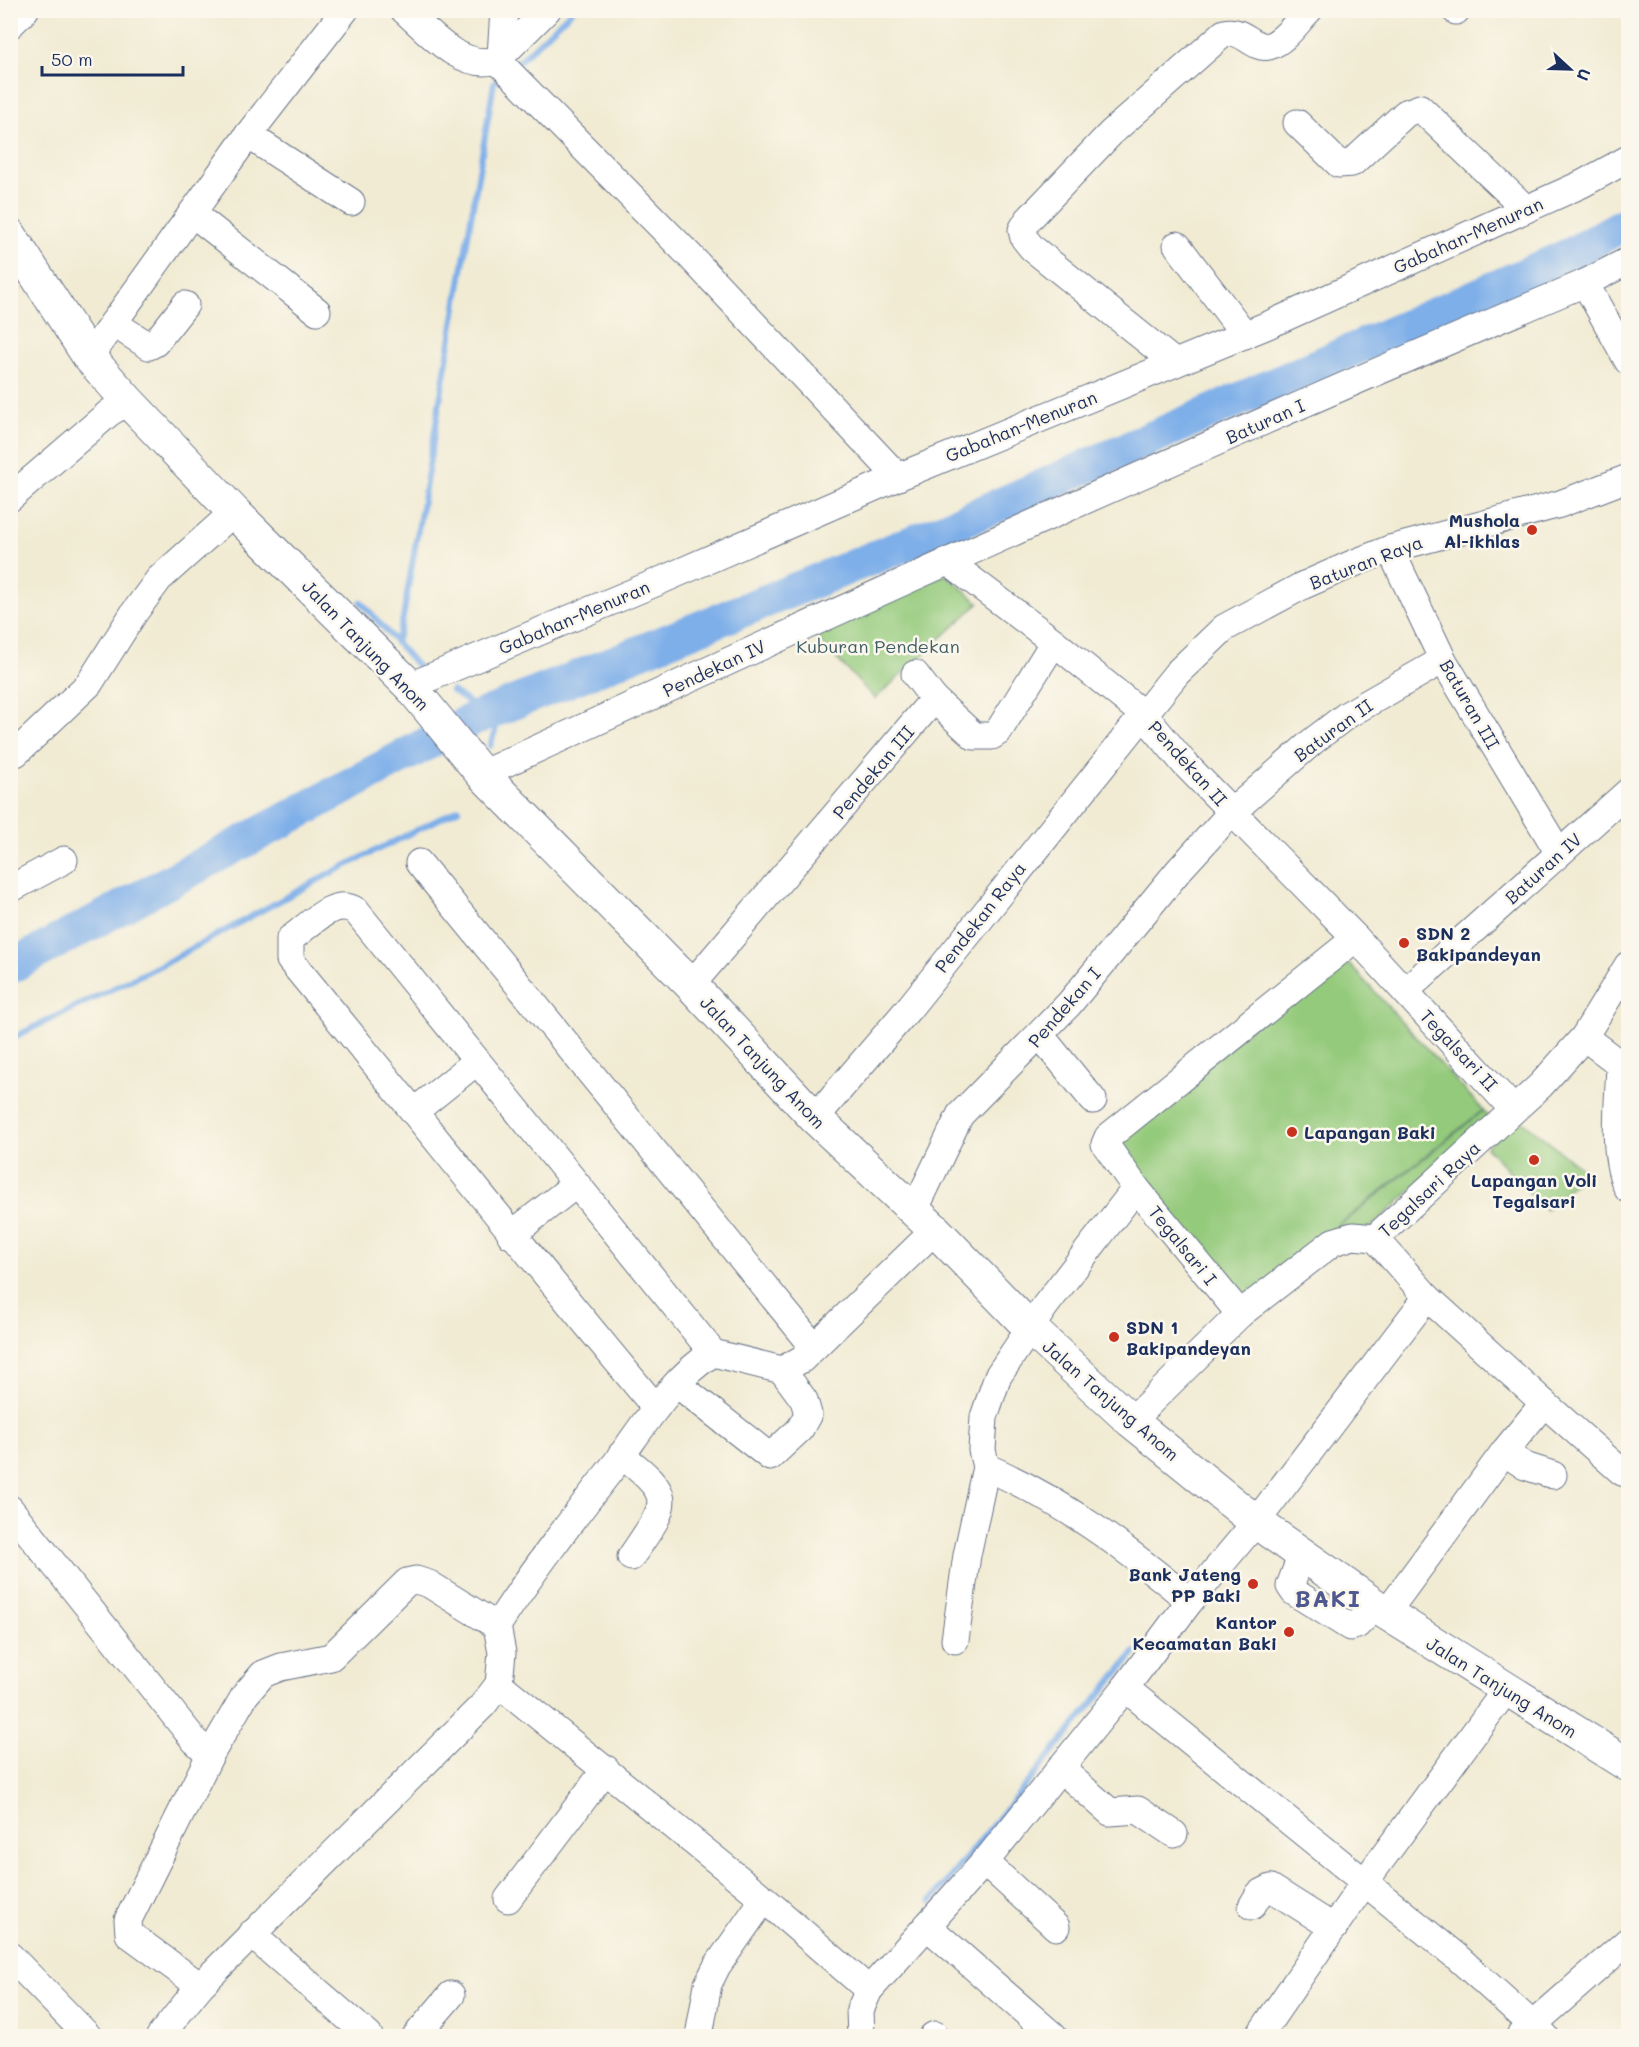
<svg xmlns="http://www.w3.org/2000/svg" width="1639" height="2047" viewBox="0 0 1639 2047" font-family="Mali,sans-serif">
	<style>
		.green { fill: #94ca7b; stroke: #587c6c; stroke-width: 1.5 }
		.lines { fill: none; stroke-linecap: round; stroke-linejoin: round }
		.stream { stroke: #7eafe9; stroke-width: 6 }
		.river { stroke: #7eafe9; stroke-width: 34 }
		.minor-casing { stroke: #667187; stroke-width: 29 }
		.major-casing { stroke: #667187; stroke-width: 35 }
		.minor { stroke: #fff; stroke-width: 27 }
		.major { stroke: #fff; stroke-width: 33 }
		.poi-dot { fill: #c8321e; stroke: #fbf7ec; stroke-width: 2 }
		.labels { text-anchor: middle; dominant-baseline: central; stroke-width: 5; stroke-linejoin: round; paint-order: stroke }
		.street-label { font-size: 18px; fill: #1b2f5e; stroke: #fbf7ec }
		.poi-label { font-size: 18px; font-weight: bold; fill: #1b2f5e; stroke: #fbf7ec; text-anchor: end }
		.park-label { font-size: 18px; fill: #3f5e67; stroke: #fbf7ec }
		.district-label { font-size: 24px; font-weight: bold; letter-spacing: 1.5px; fill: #505890; stroke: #fbf7ec }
	</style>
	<rect width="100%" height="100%" fill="#fbf7ec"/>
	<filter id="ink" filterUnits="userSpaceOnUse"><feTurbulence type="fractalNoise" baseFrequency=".0167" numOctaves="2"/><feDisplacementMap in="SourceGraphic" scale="12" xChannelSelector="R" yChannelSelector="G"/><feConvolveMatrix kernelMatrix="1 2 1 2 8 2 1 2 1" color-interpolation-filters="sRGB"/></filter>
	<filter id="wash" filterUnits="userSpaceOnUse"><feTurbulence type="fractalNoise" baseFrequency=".008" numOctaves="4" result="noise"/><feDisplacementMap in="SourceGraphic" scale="24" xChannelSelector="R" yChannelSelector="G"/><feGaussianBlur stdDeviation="1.35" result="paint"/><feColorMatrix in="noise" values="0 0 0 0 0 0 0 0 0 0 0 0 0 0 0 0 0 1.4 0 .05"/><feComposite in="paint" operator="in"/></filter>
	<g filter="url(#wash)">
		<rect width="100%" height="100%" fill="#f1ebd3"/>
		<!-- green -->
		<g class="green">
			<path d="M945 574 979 603 875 699 814 635Z"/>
			<path d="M1339 953 1483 1110 1233 1309 1103 1154Z"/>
			<path d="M1483 1111 1490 1118 1369 1229 1329 1234Z"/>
			<path d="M1520 1119 1586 1172 1546 1210 1486 1147Z"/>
		</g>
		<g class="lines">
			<!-- stream -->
			<g class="stream">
				<path d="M512 68 573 10"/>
				<path d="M361 602 418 667"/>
				<path d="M396 643 403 618 494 83 502 76"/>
				<path d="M452 691 486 714"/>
				<path d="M490 746 503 707"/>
				<path d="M10 1039 169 961 329 874 459 809"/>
				<path d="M931 1901 1135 1652"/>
			</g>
			<!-- river -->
			<path class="river" d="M10 967 471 720 937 532 1571 254 1628 222"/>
		</g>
	</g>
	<g filter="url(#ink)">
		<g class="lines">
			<!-- minor casing -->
			<g class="minor-casing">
				<g id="minor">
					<path d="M404 10C429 32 461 71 497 60L503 66 689 255 898 477"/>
					<path d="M1455 10 1456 11"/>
					<path d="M10 25 25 10"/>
					<path d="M501 56 504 10"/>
					<path d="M497 60 547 10"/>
					<path d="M1297 123 1339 164 1352 163 1406 113 1420 108 1526 209"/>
					<path d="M248 135 351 202"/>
					<path d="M192 213 317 311"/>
					<path d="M1177 245 1245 335"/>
					<path d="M1628 261 1585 283 1628 361"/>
					<path d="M113 323 149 346 155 343 185 305"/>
					<path d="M89 357 248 135 345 10"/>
					<path d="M1175 363 1032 248 1024 238 1022 230 1028 220 1111 133 1224 33C1244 28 1253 50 1269 46 1284 42 1298 21 1309 10"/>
					<path d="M10 498 109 413 128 401"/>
					<path d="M1390 549 1443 660 1559 853"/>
					<path d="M947 561 1054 642 1143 714 1184 763 1356 938 1513 1109"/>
					<path d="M915 674 934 699"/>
					<path d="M410 686 655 583 898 477 1268 325 1582 184 1628 159"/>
					<path d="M10 754 16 753 89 684 134 613 159 579 234 512"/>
					<path d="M482 774C848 606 1214 439 1585 283"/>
					<path d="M419 863 814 1347"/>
					<path d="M10 889 64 860"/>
					<path d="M1356 938 1108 1137 1105 1144 1136 1188 1240 1314 1333 1242 1353 1236 1375 1238"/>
					<path d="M691 985 934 699 974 736H992L998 732 1054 642"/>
					<path d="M1405 991 1628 792"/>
					<path d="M1040 1035 1093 1100"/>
					<path d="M1584 1037 1628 1070"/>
					<path d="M1620 1064C1619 1100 1611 1156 1628 1189"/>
					<path d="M415 1111 476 1062"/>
					<path d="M815 1118 910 1007 1177 673 1224 628 1302 586 1352 564 1390 549 1560 504 1628 478"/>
					<path d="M1136 1188 1045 1306 998 1376 984 1417 982 1450 986 1467C1062 1500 1126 1548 1190 1601"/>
					<path d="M914 1211 960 1115 1069 1004 1179 870 1232 812 1313 741 1347 715 1443 660"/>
					<path d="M511 1235 575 1185"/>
					<path d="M1427 1297 1544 1403"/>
					<path d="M677 1384 770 1457 800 1429 808 1414 804 1400 782 1370"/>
					<path d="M656 1408C532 1260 413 1109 290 960V939C309 926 334 896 356 911L713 1353"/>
					<path d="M1131 1421 1240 1314"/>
					<path d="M1504 1452 1525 1466 1553 1475"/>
					<path d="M621 1455C678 1498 667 1503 631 1557"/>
					<path d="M10 1509 195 1741 210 1755"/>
					<path d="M1302 1554 1290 1586 1294 1592 1350 1627 1357 1625 1376 1606"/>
					<path d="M1386 1613 1504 1452 1544 1403 1622 1472 1628 1474"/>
					<path d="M955 1640 967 1555 986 1467"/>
					<path d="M1125 1688 1457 1957 1545 2036"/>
					<path d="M1060 1768 1110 1812 1138 1810 1174 1834"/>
					<path d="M984 1861 1056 1927"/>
					<path d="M508 1899 606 1769"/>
					<path d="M1252 1906 1259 1894 1271 1888 1334 1928"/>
					<path d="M927 1926 1053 2036"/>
					<path d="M251 1934 369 2036"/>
					<path d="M10 1956 88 2036"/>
					<path d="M200 1986 129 1934 128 1920 210 1755 245 1695 263 1674 281 1667 331 1657 407 1582 416 1580 429 1584 497 1626"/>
					<path d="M869 1990 764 1899 499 1684 502 1653 497 1626C533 1570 575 1516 616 1463 644 1425 672 1378 713 1353L782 1370 802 1359 935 1230"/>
					<path d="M160 2036 200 1986 483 1705 499 1684"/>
					<path d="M416 2036 451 1995"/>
					<path d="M699 2036 708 1984 717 1966 764 1899"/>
					<path d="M861 2036 860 2010 869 1990 989 1857 1125 1688 1190 1601 1256 1522 1427 1297 1375 1238 1541 1085 1584 1037 1628 965"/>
					<path d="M933 2036 935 2035"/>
					<path d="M1259 2036 1364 1883 1506 1690"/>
					<path d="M1520 2036 1628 1941"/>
				</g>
			</g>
			<!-- major casing -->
			<g class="major-casing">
				<path id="major" d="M10 235 89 357 128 401 234 512 410 686 482 774 691 985 815 1118 935 1230 1030 1328 1131 1421 1256 1522 1386 1613 1628 1765"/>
			</g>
			<!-- minor -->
			<use href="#minor" class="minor"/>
			<!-- major -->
			<use href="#major" class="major"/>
		</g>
	</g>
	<!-- markers -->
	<g class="poi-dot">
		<circle cx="1532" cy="530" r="6"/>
		<circle cx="1404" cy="943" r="6"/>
		<circle cx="1292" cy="1132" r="6"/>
		<circle cx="1534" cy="1160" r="6"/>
		<circle cx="1114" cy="1337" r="6"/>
		<circle cx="1253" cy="1584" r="6"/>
		<circle cx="1289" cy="1632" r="6"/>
	</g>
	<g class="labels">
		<!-- street labels -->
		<g class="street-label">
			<text transform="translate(1468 235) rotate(-24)">Gabahan-Menuran</text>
			<text transform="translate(1265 421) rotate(-24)">Baturan I</text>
			<text transform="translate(1021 426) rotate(-22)">Gabahan-Menuran</text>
			<text transform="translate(1366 562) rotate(-21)">Baturan Raya</text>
			<text transform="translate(574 617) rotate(-23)">Gabahan-Menuran</text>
			<text transform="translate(366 645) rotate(46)">Jalan Tanjung Anom</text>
			<text transform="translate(714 668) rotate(-25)">Pendekan IV</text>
			<text transform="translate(1470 704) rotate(60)">Baturan III</text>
			<text transform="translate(1333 730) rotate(-36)">Baturan II</text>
			<text transform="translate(1188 763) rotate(48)">Pendekan II</text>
			<text transform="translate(873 772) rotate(-50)">Pendekan III</text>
			<text transform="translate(1543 868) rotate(-42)">Baturan IV</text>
			<text transform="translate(980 917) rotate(-52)">Pendekan Raya</text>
			<text transform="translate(1064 1007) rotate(-49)">Pendekan I</text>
			<text transform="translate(1459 1050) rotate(47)">Tegalsari II</text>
			<text transform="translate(763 1062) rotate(47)">Jalan Tanjung Anom</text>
			<text transform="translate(1429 1189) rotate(-43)">Tegalsari Raya</text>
			<text transform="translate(1183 1245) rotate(51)">Tegalsari I</text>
			<text transform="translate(1111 1400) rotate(41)">Jalan Tanjung Anom</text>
			<text transform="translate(1502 1687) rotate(32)">Jalan Tanjung Anom</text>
		</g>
		<!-- poi labels -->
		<g class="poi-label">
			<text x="1520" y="520">Mushola<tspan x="1520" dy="21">Al-ikhlas</tspan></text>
			<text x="1416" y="933" text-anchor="start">SDN 2<tspan x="1416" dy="21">Bakipandeyan</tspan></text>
			<text x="1304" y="1132" text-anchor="start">Lapangan Baki</text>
			<text x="1534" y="1180" text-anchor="middle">Lapangan Voli<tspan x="1534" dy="21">Tegalsari</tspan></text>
			<text x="1126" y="1327" text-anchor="start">SDN 1<tspan x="1126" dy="21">Bakipandeyan</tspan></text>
			<text x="1241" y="1574">Bank Jateng<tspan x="1241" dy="21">PP Baki</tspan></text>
			<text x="1277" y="1622">Kantor<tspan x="1277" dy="21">Kecamatan Baki</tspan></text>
		</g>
		<!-- park labels -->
		<g class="park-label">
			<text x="878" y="646">Kuburan Pendekan</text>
		</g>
		<!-- district labels -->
		<g class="district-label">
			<text x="1328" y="1597">BAKI</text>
		</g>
	</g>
	<!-- margin -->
	<rect width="1639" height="2047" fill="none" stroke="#fbf7ec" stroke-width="36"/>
	<!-- north arrow -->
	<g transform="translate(1570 69) rotate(112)" stroke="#fbf7ec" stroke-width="4.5" paint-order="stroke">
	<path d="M0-4.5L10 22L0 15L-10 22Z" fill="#1b2f5e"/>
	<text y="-9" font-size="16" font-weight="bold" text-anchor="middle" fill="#1b2f5e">U</text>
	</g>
	<!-- scale -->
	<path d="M42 66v9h141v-9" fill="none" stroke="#1b2f5e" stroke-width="3"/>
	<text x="51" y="66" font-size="18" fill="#1b2f5e" stroke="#fbf7ec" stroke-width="4.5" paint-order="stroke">50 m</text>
</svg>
